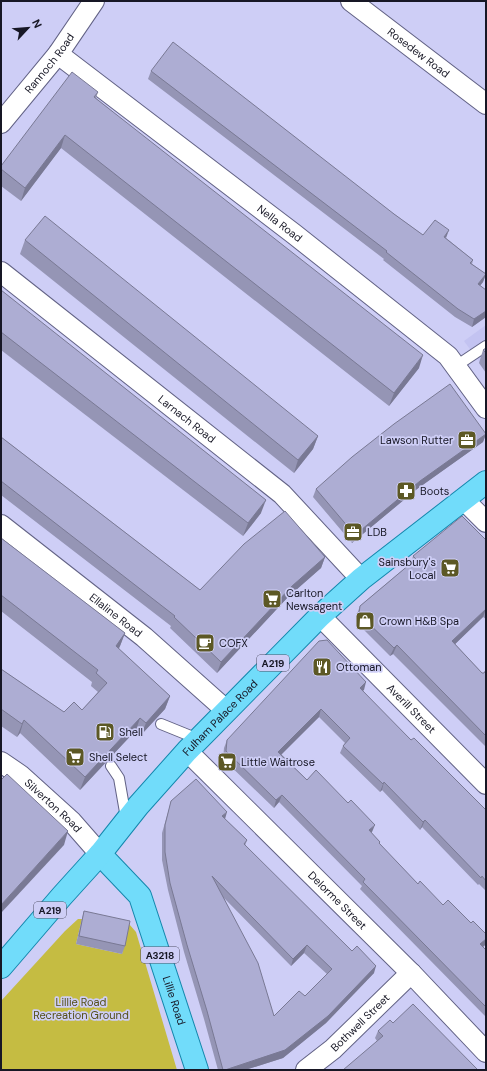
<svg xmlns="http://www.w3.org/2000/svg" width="487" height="1071" viewBox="0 0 487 1071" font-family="'DM Sans',sans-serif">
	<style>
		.built { fill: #c3c3f1 }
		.green { fill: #c5bc42 }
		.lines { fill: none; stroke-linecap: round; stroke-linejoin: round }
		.service-casing { stroke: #626285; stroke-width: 12 }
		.minor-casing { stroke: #626285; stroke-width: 22 }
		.primary-casing { stroke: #1487ad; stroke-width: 24 }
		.service { stroke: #fff; stroke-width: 10 }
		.minor { stroke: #fff; stroke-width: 20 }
		.primary { stroke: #71dcfa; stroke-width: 22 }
		.wall { fill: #9595b5; fill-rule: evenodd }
		.shaded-wall { fill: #797994 }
		.building { fill: #adadd3; stroke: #797994; fill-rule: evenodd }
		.labels { text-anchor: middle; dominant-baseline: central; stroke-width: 3.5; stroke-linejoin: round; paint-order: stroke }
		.shield { fill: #cecef6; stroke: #4e4e64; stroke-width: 1 }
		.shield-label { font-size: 10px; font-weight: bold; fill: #171725 }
		.street-label { font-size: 11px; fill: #171725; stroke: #cecef6 }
		.poi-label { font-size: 11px; fill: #171725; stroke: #cecef6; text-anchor: start }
		.park-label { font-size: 11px; fill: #544f17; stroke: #cecef6 }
	</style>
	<rect width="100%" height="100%" fill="#cecef6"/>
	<!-- built -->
	<path class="built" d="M486 325V371L464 341Z"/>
	<!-- green -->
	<path class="green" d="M78 919H82L76 944 122 954 129 924 136 932 177 1070H1V1001L65 931Z"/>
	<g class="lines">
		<!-- service casing -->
		<g class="service-casing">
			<g id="service">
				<path d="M456 366 486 346"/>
				<path d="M161 724 198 739"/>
				<path d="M111 766 119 778 126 818"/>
			</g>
		</g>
		<!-- minor casing -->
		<g class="minor-casing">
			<g id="minor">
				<path id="s1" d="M351 1 486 104"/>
				<path id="s2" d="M58 54 294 234 448 356 486 408"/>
				<path id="s3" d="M1 123 58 54 94 1"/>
				<path id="s4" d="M1 272 282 494 361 579"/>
				<path d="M464 500 486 522"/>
				<path id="s5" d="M1 525 144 637 227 711"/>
				<path id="s6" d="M320 616 486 784"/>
				<path id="s7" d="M187 751 411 973 486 1052"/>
				<path id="s8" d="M1 762 20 775 72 822 100 854"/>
				<path id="s9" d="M306 1070 333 1049 411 973"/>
			</g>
		</g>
		<!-- primary casing -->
		<g class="primary-casing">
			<g id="primary">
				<path id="s10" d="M100 854 140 896 197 1070"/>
				<path id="s11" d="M1 967 62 896 100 854 138 806 187 751 320 616 361 579 486 482"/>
			</g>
		</g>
		<!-- service -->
		<use href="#service" class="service"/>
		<!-- minor -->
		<use href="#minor" class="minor"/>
		<!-- primary -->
		<use href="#primary" class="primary"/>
	</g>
	<!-- wall -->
	<g class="wall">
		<path d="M151 71 394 214 423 235 446 238 473 260 472 264 486 274 483 282 480 286 486 290V317L472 327 455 317 383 260 384 259 148 79Z"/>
		<path d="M98 92 96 98 419 368 389 406 61 148 21 201 1 186V166Z"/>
		<path d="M25 240 318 436 313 449 294 473 20 254Z"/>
		<path d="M1 290 261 513 243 536 1 350Z"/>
		<path d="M486 348V373L479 363 483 350Z"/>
		<path d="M486 434 483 442 417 489 352 543 313 497 316 489Z"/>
		<path d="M1 437 200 590 325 557 321 568 288 597 217 673 170 628 171 626 1 495Z"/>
		<path d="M1 538 125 633 120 646 119 649 170 696 165 709 141 735 136 730 80 790 20 733 17 737 1 726V669L64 712 82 710 98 692 91 686 92 682 1 611Z"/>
		<path d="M486 540V619L483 617 455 644 482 673H484L486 670V747L393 654 390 656 356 622 357 614 360 606 411 563 413 556Z"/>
		<path d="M364 690 362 691 411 740 486 810V891L479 884 478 885 422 827 420 830 382 790 380 792 340 753 343 746 345 743 319 717 281 754 307 780 372 832 371 833 380 842 379 844 418 884 443 905 486 944 483 947 486 950V1017L360 889 362 886 279 802 274 808 223 759 224 748 227 740Z"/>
		<path d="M171 801 225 819 247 840 245 846 374 973 326 1023 283 1058 245 1070H218L204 1019 184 952 168 890 162 860V833L169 809ZM224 898 291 966 304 953 327 974 305 996 274 1016Z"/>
		<path d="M84 911 125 946 122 954 76 944 82 919Z"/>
		<path d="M393 1023 478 1070 377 1041 375 1038 378 1031Z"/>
	</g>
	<!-- shaded-wall -->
	<g class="shaded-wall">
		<path d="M65 135 61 148 21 201 25 188Z"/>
		<path d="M449 230 446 238 444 237Z"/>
		<path d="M486 274 483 282 475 292 478 284Z"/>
		<path d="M486 311V317L472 327 474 319Z"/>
		<path d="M423 355 419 368 389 406 394 393Z"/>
		<path d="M486 434 483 442 417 489 352 543 355 535 420 481Z"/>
		<path d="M318 436 313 449 294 473 298 460Z"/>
		<path d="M266 500 261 513 243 536 248 523Z"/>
		<path d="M325 557 321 568 288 597 217 673 221 662 292 586Z"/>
		<path d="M486 609 483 617 449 650 452 641Z"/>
		<path d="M125 633 120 646 111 659 116 646Z"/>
		<path d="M397 645 393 654 390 656 394 648Z"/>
		<path d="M366 682 364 690 357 696 360 688Z"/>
		<path d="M170 696 165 709 141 735 146 723Z"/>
		<path d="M321 709 319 717 276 760 278 752Z"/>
		<path d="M140 718 136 730 80 790 85 777Z"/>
		<path d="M24 720 20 733 17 737 22 724Z"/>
		<path d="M384 782 382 790 380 792 383 784Z"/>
		<path d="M282 795 279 802 274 808 276 800Z"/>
		<path d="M227 812 225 819 222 816Z"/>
		<path d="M425 820 422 827 420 830 423 822Z"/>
		<path d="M375 825 372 832 366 838 369 830Z"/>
		<path d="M68 831 64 845 1 913V905Z"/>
		<path d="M486 939V944L478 952 480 944Z"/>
		<path d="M307 945 304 953 291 966 293 959Z"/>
		<path d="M376 966 374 973 326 1023 283 1058 245 1070H225Z"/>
	</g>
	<!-- building -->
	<g class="building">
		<path d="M173 42 394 214 423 235 435 220 449 230 444 237 473 260 470 263 486 274 478 284 486 290V311L474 319 458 309 386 252 387 251 151 71Z"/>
		<path d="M72 72 98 92 94 97 423 355 394 393 65 135 25 188 1 169V166Z"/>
		<path d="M45 216 318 436 298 460 25 240Z"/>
		<path d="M1 290 266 500 248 523 1 332Z"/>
		<path d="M486 348V353L483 350Z"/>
		<path d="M450 384 486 434 420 481 355 535 316 489 352 457 394 424Z"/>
		<path d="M1 437 200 590 244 544 285 511 325 557 292 586 221 662 174 617 175 616 1 481Z"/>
		<path d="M462 516 486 540V609L452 641 482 673H484L486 670V736L397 645 394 648 359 614 360 606 416 559 413 556Z"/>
		<path d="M1 538 125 633 116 646 170 696 146 723 140 718 85 777 24 720 22 724 1 709V669L64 712 74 702 82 710 107 683 96 673 98 670 1 595Z"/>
		<path d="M327 640 366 682 360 688 411 740 414 738 486 810V881L482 876 481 878 425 820 423 822 384 782 383 784 343 746 350 738 321 709 278 752 307 780 316 770 348 803 351 800 375 825 369 830 380 842 379 843 418 884 420 881 443 905 448 900 471 923 473 921 486 934V939L480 944 486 950V1007L363 882 365 879 282 795 276 800 226 751 227 740 319 641Z"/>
		<path d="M7 774 68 831 1 905V780Z"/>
		<path d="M196 779 227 812 222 816 247 840 244 844 352 951 357 946 376 966 328 1016 285 1050 225 1070H223L207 1011 187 945 170 883 165 852V825L171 801ZM212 876 293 959 307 945 332 969 305 996 299 991 274 1016 258 963Z"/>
		<path d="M84 911 130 921 125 946 79 936Z"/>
		<path d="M413 1004 478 1070H343L383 1036 378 1031 390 1020 393 1023Z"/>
	</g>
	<!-- icons -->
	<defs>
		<g id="office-square" transform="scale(1)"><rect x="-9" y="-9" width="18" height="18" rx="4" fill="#5c5825" stroke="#cecef6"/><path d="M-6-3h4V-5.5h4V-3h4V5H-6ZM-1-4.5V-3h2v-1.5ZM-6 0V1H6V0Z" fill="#fff"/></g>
		<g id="pharmacy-square" transform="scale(1)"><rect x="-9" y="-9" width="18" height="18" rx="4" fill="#5c5825" stroke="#cecef6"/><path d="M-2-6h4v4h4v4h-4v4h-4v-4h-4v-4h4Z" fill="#fff"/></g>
		<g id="supermarket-square" transform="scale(1)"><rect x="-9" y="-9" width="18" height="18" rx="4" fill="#5c5825" stroke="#cecef6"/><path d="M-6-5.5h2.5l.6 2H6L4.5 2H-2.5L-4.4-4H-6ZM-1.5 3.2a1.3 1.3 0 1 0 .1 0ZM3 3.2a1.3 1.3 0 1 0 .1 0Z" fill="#fff"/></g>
		<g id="shop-square" transform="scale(1)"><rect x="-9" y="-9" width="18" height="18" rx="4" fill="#5c5825" stroke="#cecef6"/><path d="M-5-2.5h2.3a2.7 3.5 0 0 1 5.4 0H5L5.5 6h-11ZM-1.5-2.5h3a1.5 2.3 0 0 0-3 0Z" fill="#fff"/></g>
		<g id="cafe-square" transform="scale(1)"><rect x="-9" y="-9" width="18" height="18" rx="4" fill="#5c5825" stroke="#cecef6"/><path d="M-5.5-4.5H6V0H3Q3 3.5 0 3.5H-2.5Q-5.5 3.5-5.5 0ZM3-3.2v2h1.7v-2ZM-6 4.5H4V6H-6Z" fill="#fff"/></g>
		<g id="restaurant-square" transform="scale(1)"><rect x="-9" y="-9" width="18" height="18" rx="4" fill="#5c5825" stroke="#cecef6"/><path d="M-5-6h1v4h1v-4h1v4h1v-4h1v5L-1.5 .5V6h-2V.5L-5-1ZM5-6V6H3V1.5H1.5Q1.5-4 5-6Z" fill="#fff"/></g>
		<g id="fuel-square" transform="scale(1)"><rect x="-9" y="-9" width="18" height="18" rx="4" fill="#5c5825" stroke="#cecef6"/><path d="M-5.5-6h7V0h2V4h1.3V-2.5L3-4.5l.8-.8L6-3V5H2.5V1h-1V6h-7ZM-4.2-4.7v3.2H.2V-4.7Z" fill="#fff"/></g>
	</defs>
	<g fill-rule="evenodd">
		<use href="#office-square" x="467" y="440"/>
		<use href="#pharmacy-square" x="406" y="491"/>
		<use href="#office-square" x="353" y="532"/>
		<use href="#supermarket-square" x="450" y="568"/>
		<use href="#supermarket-square" x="272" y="599"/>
		<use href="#shop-square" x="365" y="621"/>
		<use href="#cafe-square" x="205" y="643"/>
		<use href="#restaurant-square" x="322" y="667"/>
		<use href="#fuel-square" x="105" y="732"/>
		<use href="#supermarket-square" x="75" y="757"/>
		<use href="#supermarket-square" x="227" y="762"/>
	</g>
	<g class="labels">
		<!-- shield labels -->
		<g class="shield">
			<rect x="257" y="655" width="32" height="16" rx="3"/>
			<rect x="34" y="902" width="32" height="16" rx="3"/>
			<rect x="141" y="947" width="38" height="16" rx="3"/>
		</g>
		<g class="shield-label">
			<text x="273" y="663">A219</text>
			<text x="50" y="910">A219</text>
			<text x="160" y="955">A3218</text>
		</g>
		<!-- street labels -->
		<g class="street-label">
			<text stroke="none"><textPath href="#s1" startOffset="85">Rosedew Road</textPath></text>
			<text stroke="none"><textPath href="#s3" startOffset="77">Rannoch Road</textPath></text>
			<text stroke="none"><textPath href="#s2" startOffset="279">Nella Road</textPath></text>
			<text stroke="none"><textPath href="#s4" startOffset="237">Larnach Road</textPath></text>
			<text stroke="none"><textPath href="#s5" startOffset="146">Ellaline Road</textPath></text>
			<text stroke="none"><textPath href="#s6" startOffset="130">Averill Street</textPath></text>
			<text stroke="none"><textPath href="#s11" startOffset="332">Fulham Palace Road</textPath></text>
			<text stroke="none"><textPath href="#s8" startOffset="68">Silverton Road</textPath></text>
			<text stroke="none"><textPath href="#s7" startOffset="212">Delorme Street</textPath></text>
			<text stroke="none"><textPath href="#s10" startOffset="168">Lillie Road</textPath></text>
			<text stroke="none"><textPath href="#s9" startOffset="72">Bothwell Street</textPath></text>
		</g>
		<!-- poi labels -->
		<g class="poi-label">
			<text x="453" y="440" text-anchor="end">Lawson Rutter</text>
			<text x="420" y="491">Boots</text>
			<text x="367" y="532">LDB</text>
			<text x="436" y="562" text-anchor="end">Sainsbury's<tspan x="436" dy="13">Local</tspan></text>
			<text x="286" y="593">Carlton<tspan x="286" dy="13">Newsagent</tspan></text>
			<text x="379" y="621">Crown H&amp;B Spa</text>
			<text x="219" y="643">COFX</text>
			<text x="336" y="667">Ottoman</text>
			<text x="119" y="732">Shell</text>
			<text x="89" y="757">Shell Select</text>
			<text x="241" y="762">Little Waitrose</text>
		</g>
		<!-- park labels -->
		<g class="park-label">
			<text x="81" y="1002">Lillie Road<tspan x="81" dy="13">Recreation Ground</tspan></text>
		</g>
	</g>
	<!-- border -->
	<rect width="487" height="1071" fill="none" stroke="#171725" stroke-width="4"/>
	<!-- north arrow -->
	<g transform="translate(28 28) rotate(64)" stroke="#cecef6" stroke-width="3" paint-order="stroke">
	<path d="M0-3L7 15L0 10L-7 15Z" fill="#171725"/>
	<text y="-6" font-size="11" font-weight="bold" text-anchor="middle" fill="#171725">N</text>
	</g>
</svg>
